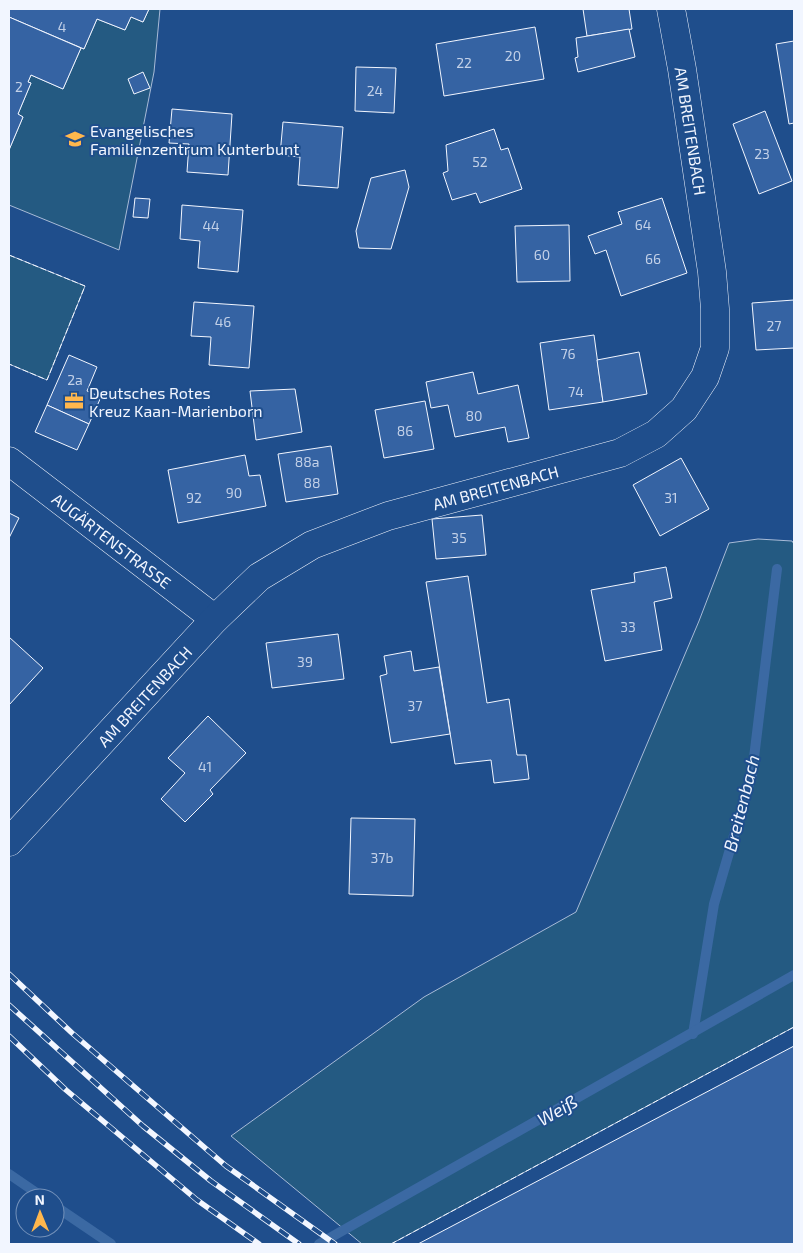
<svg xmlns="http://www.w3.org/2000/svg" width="803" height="1253" viewBox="0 0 803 1253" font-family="'Exo 2',sans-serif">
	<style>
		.green { fill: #245a82; stroke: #a8bbd7 }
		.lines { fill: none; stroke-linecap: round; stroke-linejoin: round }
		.stream { stroke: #3b69a3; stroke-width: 10 }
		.building { fill: #3563a3; stroke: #f2f6ff }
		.minor-casing { stroke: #f2f6ff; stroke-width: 29 }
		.minor { stroke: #1f4e8c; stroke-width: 28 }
		.rail-casing { stroke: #f2f6ff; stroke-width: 5.5 }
		.rail { stroke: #1f4e8c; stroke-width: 4; stroke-dasharray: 11; stroke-linecap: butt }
		.fence { stroke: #f2f6ff; stroke-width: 1; stroke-dasharray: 6 2.5; stroke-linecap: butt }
		.labels { text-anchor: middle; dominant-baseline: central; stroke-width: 4; stroke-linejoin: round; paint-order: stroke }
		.number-label { font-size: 14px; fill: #c3d1e8 }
		.poi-label { font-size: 16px; fill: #f2f6ff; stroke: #1f4e8c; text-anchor: start }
		.street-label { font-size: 16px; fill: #f2f6ff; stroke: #1f4e8c }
		.water-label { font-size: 18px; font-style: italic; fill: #f2f6ff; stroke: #1f4e8c }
	</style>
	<rect width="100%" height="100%" fill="#1f4e8c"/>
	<!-- green -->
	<g class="green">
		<path d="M149 9H160L154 72 119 250 9 205V150L23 117 18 114 31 83 28 82 31 75 63 89 81 48 84 49 97 19 125 30 131 17 143 22Z"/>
		<path d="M9 255 85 286 47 380 9 364Z"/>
		<path d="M758 539 792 541 794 544V1027L391 1244H362L231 1136 424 997 576 912 699 621 729 543Z"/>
	</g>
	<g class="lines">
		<!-- stream -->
		<g class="stream">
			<path d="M693 1034 714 904 752 774 777 569"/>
			<path d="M9 1174 44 1198"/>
			<path d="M55 1206 111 1244"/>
			<path d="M319 1244 794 975"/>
		</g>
	</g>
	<!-- building -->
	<g class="building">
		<path d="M9 9H149L143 22 131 17 125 30 97 19 84 49 9 17Z"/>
		<path d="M583 9H629L632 29 587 36Z"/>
		<path d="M9 17 81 48 63 89 31 75 28 82 31 83 18 114 23 117 9 150Z"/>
		<path d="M535 27 544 79 444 96 436 44Z"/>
		<path d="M629 29 635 57 578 72 575 58 578 57 576 38Z"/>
		<path d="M794 41V123L789 124 776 44Z"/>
		<path d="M356 67 396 68 394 113 355 111Z"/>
		<path d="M143 72 150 88 134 94 128 79Z"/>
		<path d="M172 109 232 114 228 175 187 172 189 144 169 143Z"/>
		<path d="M765 111 792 181 759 194 733 124Z"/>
		<path d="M283 122 343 127 338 188 298 185 300 157 280 155Z"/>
		<path d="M494 129 501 150 508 148 522 189 480 203 476 193 452 200 443 173 448 171 446 145Z"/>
		<path d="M405 170 409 187 391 249 359 248 356 231 371 178Z"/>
		<path d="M135 198 150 199 148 218 133 217Z"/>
		<path d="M662 198 687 273 621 296 606 250 595 254 588 236 622 224 618 212Z"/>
		<path d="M182 205 243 210 238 272 198 268 200 241 180 239Z"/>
		<path d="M569 225 570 281 517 282 515 226Z"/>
		<path d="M794 300V348L756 350 752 303Z"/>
		<path d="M194 302 254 306 249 368 209 365 211 337 191 336Z"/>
		<path d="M594 335 603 402 549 410 540 343Z"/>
		<path d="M639 352 647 394 603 402 597 360Z"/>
		<path d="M69 355 97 367 87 391 101 397 89 424 47 405Z"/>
		<path d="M473 372 478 394 518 385 529 438 508 442 505 427 455 437 448 405 431 408 426 382Z"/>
		<path d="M295 389 302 432 256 440 250 391Z"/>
		<path d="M425 401 434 449 384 458 375 410Z"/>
		<path d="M47 405 89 424 77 450 35 432Z"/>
		<path d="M331 446 338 494 286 502 278 454Z"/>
		<path d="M245 455 249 476 260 475 266 506 178 523 168 470Z"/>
		<path d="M681 458 709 509 660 536 633 485Z"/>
		<path d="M9 513 19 518 9 538Z"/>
		<path d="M482 515 486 555 436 559 432 519Z"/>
		<path d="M666 567 672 598 654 602 662 650 605 661 591 590 635 582 634 573Z"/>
		<path d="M468 576 487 703 509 699 517 755H526L529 779 494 783 491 760 455 764 426 582Z"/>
		<path d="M338 634 344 679 272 688 266 643Z"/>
		<path d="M9 637 43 668 9 705Z"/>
		<path d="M411 651 414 671 439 667 450 734 391 743 380 676 387 674 384 656Z"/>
		<path d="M208 716 246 753 210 790 213 794 185 822 161 799 185 773 168 758Z"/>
		<path d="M351 818 415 819 413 896 349 894Z"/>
		<path d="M794 1046V1244H418Z"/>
	</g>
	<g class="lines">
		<!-- minor casing -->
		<g class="minor-casing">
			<g id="minor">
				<path id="s1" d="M9 461 215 619"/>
				<path id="s2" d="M9 842 215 619 259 577 312 545 388 516 620 453 656 434 684 409 705 377 715 348V309L712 272 682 69 671 9"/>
			</g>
		</g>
		<!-- minor -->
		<use href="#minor" class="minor"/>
		<!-- rail casing -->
		<g class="rail-casing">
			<g id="rail">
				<path d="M9 974 72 1033 226 1166 335 1244"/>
				<path d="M9 1005 143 1126 211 1181 299 1244"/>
				<path d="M9 1036 66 1090 197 1200 259 1244"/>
			</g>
		</g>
		<!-- rail -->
		<use href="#rail" class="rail"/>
		<!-- fence -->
		<g class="fence">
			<path d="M9 255 85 286 47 380 9 364"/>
			<path d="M391 1244 794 1027"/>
		</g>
	</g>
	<!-- icons -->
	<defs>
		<g id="school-bare" transform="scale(1.5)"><path d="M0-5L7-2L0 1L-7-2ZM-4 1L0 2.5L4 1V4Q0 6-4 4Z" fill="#ffb74d" stroke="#1f4e8c" stroke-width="2.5" paint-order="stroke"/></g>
		<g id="office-bare" transform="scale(1.5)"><path d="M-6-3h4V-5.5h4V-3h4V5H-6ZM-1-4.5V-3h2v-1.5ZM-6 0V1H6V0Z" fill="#ffb74d" stroke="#1f4e8c" stroke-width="2.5" paint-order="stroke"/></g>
	</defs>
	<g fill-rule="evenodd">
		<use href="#school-bare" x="75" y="139"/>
		<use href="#office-bare" x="74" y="401"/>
	</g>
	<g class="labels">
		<!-- number labels -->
		<g class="number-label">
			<text x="62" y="26">4</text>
			<text x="513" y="55">20</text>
			<text x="464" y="62">22</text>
			<text x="19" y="86">2</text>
			<text x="375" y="90">24</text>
			<text x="762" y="153">23</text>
			<text x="480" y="161">52</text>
			<text x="643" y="224">64</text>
			<text x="211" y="225">44</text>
			<text x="542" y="254">60</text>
			<text x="653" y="258">66</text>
			<text x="223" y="321">46</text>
			<text x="774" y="325">27</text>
			<text x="568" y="353">76</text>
			<text x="75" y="379">2a</text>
			<text x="576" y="391">74</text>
			<text x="474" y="415">80</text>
			<text x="405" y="430">86</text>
			<text x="307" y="461">88a</text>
			<text x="312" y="482">88</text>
			<text x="234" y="492">90</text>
			<text x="194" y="497">92</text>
			<text x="671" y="497">31</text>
			<text x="459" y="537">35</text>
			<text x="628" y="626">33</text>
			<text x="305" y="661">39</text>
			<text x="415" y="705">37</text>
			<text x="205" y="766">41</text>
			<text x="382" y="857">37b</text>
		</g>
		<!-- poi labels -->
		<g class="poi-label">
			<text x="90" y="130">Evangelisches<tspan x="90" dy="18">Familienzentrum Kunterbunt</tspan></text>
			<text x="89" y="392">Deutsches Rotes<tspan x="89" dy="18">Kreuz Kaan-Marienborn</tspan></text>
		</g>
		<!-- street labels -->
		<g class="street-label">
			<text transform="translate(691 131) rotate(81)">AM BREITENBACH</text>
			<text stroke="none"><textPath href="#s2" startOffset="619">AM BREITENBACH</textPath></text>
			<text stroke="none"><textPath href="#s1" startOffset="130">AUGÄRTENSTRASSE</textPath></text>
			<text stroke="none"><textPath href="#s2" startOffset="199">AM BREITENBACH</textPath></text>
		</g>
		<!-- water labels -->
		<g class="water-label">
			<text transform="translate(741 803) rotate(-76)">Breitenbach</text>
			<text transform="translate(557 1110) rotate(-30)">Weiß</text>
		</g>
	</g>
	<!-- border -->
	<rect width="803" height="1253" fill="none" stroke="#f2f6ff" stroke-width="20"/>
	<!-- north arrow -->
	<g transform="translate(40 1213) rotate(359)"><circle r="24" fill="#1f4e8c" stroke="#7391ba"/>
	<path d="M0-4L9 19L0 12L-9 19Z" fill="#ffb74d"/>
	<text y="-8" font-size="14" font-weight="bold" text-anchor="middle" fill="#f2f6ff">N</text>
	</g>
</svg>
